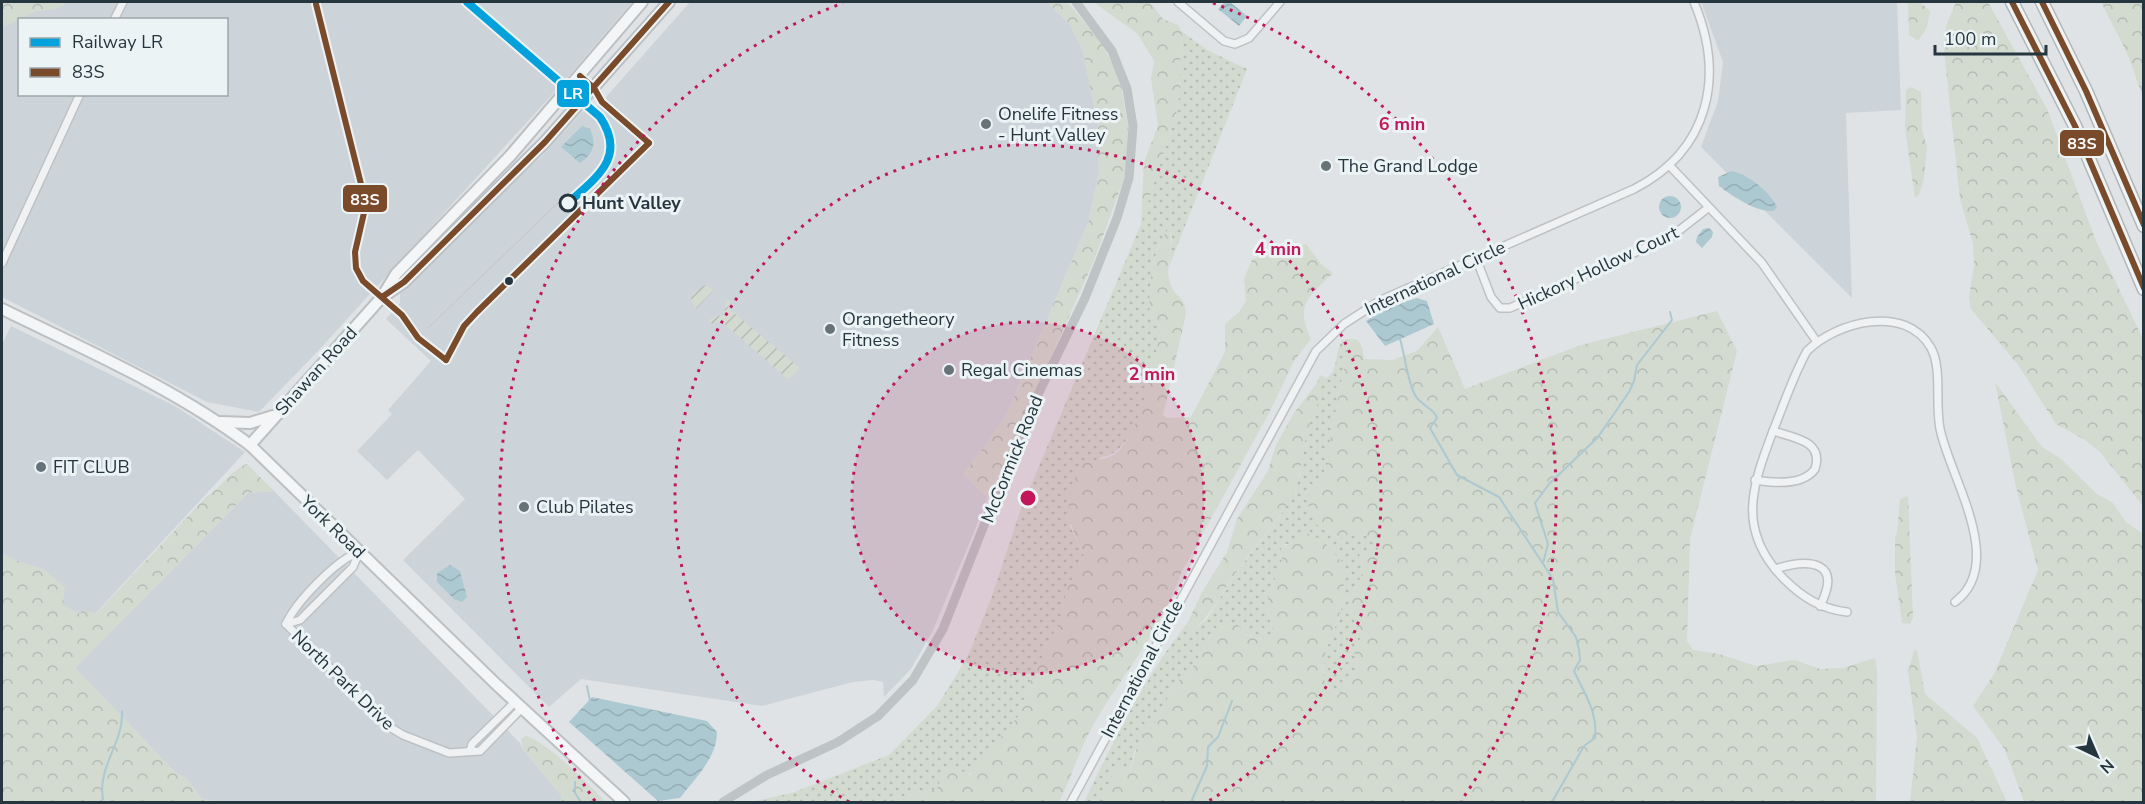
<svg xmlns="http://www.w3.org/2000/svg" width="2145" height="804" viewBox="0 0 2145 804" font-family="'Nunito Sans',sans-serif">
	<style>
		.built { fill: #cdd4d9; fill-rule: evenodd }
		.grass { fill: url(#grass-dots) }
		.forest { fill: url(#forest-crowns) }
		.garden { fill: url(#garden-furrows) }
		.water { fill: url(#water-waves) }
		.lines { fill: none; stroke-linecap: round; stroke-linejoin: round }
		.stream { stroke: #acc9d1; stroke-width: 2 }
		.street-casing { stroke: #bec1c3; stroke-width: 10 }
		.primary-casing { stroke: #bcc0c3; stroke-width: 14 }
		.highway-casing { stroke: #b2b7ba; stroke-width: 15 }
		.street { stroke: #eff1f2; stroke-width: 7 }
		.secondary { stroke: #bec3c5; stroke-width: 9 }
		.primary { stroke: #f4f5f6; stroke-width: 10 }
		.highway { stroke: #f4f5f6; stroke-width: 12 }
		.tram { stroke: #c8cbcd; stroke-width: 1.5 }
		.bus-1-casing { stroke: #ecf3f5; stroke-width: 10 }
		.bus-1 { stroke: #7a4b2a; stroke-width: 6 }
		.rail-1-casing { stroke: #ecf3f5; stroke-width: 12 }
		.rail-1 { stroke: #04a2dd; stroke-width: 8 }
		.ring { fill: none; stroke: #c2185b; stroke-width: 3; stroke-dasharray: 3 6 }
		.poi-dot { fill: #677379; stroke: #ecf3f5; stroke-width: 2 }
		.stop-dot { fill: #ecf3f5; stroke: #26363f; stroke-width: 3 }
		.bus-dot { fill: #26363f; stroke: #ecf3f5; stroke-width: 2 }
		.labels { text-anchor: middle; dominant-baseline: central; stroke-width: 6; stroke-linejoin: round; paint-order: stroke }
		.poi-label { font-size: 18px; fill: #26363f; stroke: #ecf3f5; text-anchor: start }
		.stop-label { font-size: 18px; font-weight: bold; fill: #26363f; stroke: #ecf3f5; text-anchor: start }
		.street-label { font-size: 18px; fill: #26363f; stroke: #ecf3f5 }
		.centre { fill: #c2185b; stroke: #ecf3f5; stroke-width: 3 }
		.ring-label { font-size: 18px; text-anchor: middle; font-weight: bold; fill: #c2185b; stroke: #ecf3f5; stroke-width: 6; stroke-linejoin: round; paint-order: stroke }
		.line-badge { stroke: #ecf3f5; stroke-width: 2 }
		.badge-label { font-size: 16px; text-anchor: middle; font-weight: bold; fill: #fff }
	</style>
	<defs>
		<pattern id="grass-dots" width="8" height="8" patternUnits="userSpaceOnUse" patternTransform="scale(1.5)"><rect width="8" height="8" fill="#d3dad0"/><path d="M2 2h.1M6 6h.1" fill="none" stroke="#b5bcb4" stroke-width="1.8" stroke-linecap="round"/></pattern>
		<pattern id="forest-crowns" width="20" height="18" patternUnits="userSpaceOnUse" patternTransform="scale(1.5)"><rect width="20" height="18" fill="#d3dad0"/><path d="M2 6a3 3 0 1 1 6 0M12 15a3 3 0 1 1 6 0" fill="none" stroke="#b5bcb4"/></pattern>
		<pattern id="garden-furrows" width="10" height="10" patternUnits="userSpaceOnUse" patternTransform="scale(1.5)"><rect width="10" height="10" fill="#d3dad0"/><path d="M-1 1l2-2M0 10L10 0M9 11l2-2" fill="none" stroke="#b5bcb4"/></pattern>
		<pattern id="water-waves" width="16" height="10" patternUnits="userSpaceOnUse" patternTransform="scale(1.5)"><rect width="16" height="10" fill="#acc9d1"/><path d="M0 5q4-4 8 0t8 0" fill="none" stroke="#94adb4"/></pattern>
	</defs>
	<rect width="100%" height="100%" fill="#e0e3e5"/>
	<!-- built -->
	<g class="built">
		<path d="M2 2H632L560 86 318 351 259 412 207 402 2 297ZM20 20H226V94H20Z"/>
		<path d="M690 2H1047L1069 23 1083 51 1097 120 1099 172 1088 223 1005 418 964 474 988 498 933 630 911 669 884 697 883 682 873 680 853 682 762 706 581 679 549 707 403 560 465 499 418 450 387 480 357 451 392 414 388 410 431 361 386 319 400 303V290L486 205 541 157 581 113 590 107 598 106Z"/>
		<path d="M1701 2H1897L1901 110 1846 113 1852 298 1701 147 1718 101 1723 62Z"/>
		<path d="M11 326 175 406 245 452 59 653 2 598V344Z"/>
		<path d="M274 491 520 743 523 750 561 795 562 802H223L202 799 187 779 175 772 75 668 248 493Z"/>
	</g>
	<!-- grass -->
	<g class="grass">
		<path d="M1182 32 1209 51 1247 69 1168 269 1172 237 1169 229C1150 251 1150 288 1150 315L1161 327C1155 360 1141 454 1101 457L1070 526 1084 556 1067 589 1060 620 1028 686 1019 715 975 771 937 789 888 800 886 802 755 801 792 793 889 755 937 706 969 654 992 596 1019 514 1141 224 1178 108Z"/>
		<path d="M1353 339 1348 346 1322 484C1310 494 1306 497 1312 512 1319 529 1324 529 1340 538L1351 534 1376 537 1380 548 1375 551 1359 552 1363 572 1350 600 1352 615 1362 635 1354 652C1364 676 1349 672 1344 692L1337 695 1328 692C1314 660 1336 633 1342 606 1344 592 1341 574 1341 559L1333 555 1325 543 1285 544 1281 546 1282 560 1266 604 1274 637C1254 641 1250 638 1236 623L1211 636 1191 670 1174 685 1156 722 1148 727 1134 753 1129 773 1126 774 1119 768 1105 792 1102 802H1084C1114 740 1145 676 1188 622L1190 632 1206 620 1238 570 1280 516 1293 492 1300 475 1304 442 1320 392 1317 383 1320 375 1326 378C1340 371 1333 352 1343 340Z"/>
	</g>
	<!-- forest -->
	<g class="forest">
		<path d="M2 2H70L55 9 37 11 3 27Z"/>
		<path d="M1047 2 1069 4 1100 41 1119 76 1128 126 1127 170 1095 258 988 498 964 474 1005 418 1088 223 1099 172 1097 120 1083 51 1069 23Z"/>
		<path d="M1093 2H1150L1163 19 1178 25 1182 32 1178 108 1141 224 1144 162 1158 126 1151 78 1154 61 1137 33Z"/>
		<path d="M1908 2H1920L1930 11 1927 27 1918 41 1909 35Z"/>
		<path d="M1956 2H1988L2047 109 2096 241 2143 339V506L2100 452 2085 440 2056 424 2019 366 1971 309 1969 297 1974 266 1973 244 1960 199 1944 51 1946 26Z"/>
		<path d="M2101 2H2143V98L2128 55Z"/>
		<path d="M1911 87 1921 92 1922 130 1927 146 1924 179 1919 195 1915 198 1905 129 1906 90Z"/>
		<path d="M1169 228C1175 247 1163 267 1171 286 1177 299 1185 296 1186 314L1163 415 1167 418 1191 417 1225 352V324L1239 312 1246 301 1244 279 1252 260 1271 249H1292L1306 244 1322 265 1333 273C1308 298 1295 303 1311 339L1294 361 1268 415 1181 573C1161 634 1117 679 1088 735 1077 757 1070 781 1059 802H886L888 800 937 789 943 773 954 767 970 775 1019 715 1028 686 1060 620 1067 589 1084 556C1065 513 1063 508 1081 464 1090 461 1104 460 1112 456 1139 443 1156 355 1161 327L1150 315C1147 291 1153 247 1169 228Z"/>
		<path d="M1717 311 1737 351 1690 539 1687 641 1693 650 1719 654 1756 666 1795 660 1820 669 1843 668 1875 658 1877 671 1876 802H1102C1105 790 1110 777 1119 768L1126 774 1129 773 1140 738 1148 727 1156 722 1174 685 1191 670 1211 636 1223 624 1236 623C1249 638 1254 642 1274 636L1266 604 1282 560 1281 546 1295 543 1296 532 1311 534 1325 543 1344 564C1343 577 1345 593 1342 606 1335 634 1314 661 1328 691L1337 695 1344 692C1349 672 1364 676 1354 652L1362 635 1352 615 1350 600 1363 572 1359 551H1375L1380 548 1376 537 1351 534 1340 538 1315 524 1307 502 1310 494 1322 483 1348 346 1353 339 1358 340 1362 347 1364 359 1392 360 1417 351 1438 327 1465 389 1581 345Z"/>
		<path d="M1995 382 2042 447 2061 459 2097 494 2112 502 2126 522 2143 534V802H2024L2005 750 1973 706 1994 674 2038 570 2016 487Z"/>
		<path d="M1317 383C1325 393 1313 415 1309 426 1302 448 1303 472 1293 493 1279 522 1255 545 1237 571 1222 593 1211 616 1190 633L1188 622 1202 592 1227 552 1237 519 1268 471 1276 445 1294 413Z"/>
		<path d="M247 464 274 491 248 493 75 668 175 772 187 779 202 799 223 802H2V552L12 559 43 569 65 587 63 605 80 614 82 611 93 612 95 615 206 497C219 489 235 467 247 464Z"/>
		<path d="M1908 496 1913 617 1910 624 1902 623 1895 573V537L1897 532 1900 499Z"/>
		<path d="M1917 650 1925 694 1977 738 2007 802H1910L1917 737 1908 671 1914 651Z"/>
		<path d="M526 736C549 743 588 784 606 802H562L561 795 523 750 521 739Z"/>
	</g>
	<!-- garden -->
	<g class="garden">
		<path d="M705 285 714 290 696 309 691 299 693 293Z"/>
		<path d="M728 299 731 303 727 307 800 368 789 380 721 321 712 324 709 321 713 317 725 315V303Z"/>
	</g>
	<!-- water -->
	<g class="water">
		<path d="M1225 2H1230L1247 16 1239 26 1218 9Z"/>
		<path d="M582 126 590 129C597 144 593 154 580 163L561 147Z"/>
		<path d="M1732 171C1749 175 1769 191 1777 207L1774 211C1755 212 1734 197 1719 186L1718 177Z"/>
		<circle cx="1670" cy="207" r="11"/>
		<path d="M1709 228 1713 232 1712 237 1702 248 1696 242 1697 237 1703 229Z"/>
		<path d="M1417 298 1427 301 1434 324 1385 346 1366 321 1385 308Z"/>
		<path d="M450 565 460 571 467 597 462 602 454 599 437 582V573Z"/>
		<path d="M592 697 707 721 717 732C717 758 695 778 680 798L658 801 569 722Z"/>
	</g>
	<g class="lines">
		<!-- stream -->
		<g class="stream">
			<path d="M1400 339C1405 355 1407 380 1415 395 1420 405 1434 408 1437 418L1430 428 1457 475 1499 497 1553 579 1558 612 1576 637 1579 650 1580 660 1574 671C1584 692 1598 713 1595 738L1584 746 1552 802"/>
			<path d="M1543 563 1548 544 1535 503 1549 484 1598 437 1629 392 1634 381 1637 365 1672 320 1670 312"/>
			<path d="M587 686 590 701"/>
			<path d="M575 782V793L581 802"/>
			<path d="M100 802 103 799C97 767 124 742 122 711"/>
			<path d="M1191 802 1207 766 1208 747 1218 737 1232 701"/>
		</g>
		<!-- street casing -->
		<g class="street-casing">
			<g id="street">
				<path d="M1178 2 1224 41 1235 44 1249 38 1280 2"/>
				<path d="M114 20 123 2"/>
				<path d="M1669 165 1762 263 1817 342"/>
				<path d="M1476 258 1491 297 1500 308H1510L1672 236 1708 208"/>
				<path d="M2 263 80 94"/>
				<path d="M1755 480C1773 483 1803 486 1815 469 1824 441 1795 438 1773 431"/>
				<path d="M1775 569C1810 558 1843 561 1820 606"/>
				<path d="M1847 612C1821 609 1802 597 1784 579 1736 530 1752 487 1773 431 1784 404 1793 376 1807 351 1836 322 1906 303 1931 348 1943 369 1934 409 1941 433 1952 480 2006 564 1955 602"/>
				<path d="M286 624 388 726 403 735 449 753 480 751 522 708"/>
				<path d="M286 624 300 620 353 567 359 552"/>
				<path d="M286 624C296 602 336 560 359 552"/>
				<path d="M470 751 472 744 515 702"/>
				<path d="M1071 802 1316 351 1344 324 1381 300 1634 189C1710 150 1725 76 1694 2"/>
			</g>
		</g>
		<!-- primary casing -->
		<g class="primary-casing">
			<g id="primary">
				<path d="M384 296 404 282 545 142 669 2"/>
				<path d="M2 309C86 350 174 388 250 445L497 685 624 802"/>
				<path d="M221 422 250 423 273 416"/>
				<path d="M250 445 382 297 396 274 510 156 642 2"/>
			</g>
		</g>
		<!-- highway casing -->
		<g class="highway-casing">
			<g id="highway">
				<path d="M2012 2 2075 126 2144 289"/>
				<path d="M2042 2 2086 91 2144 226"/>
			</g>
		</g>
		<!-- street -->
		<use href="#street" class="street"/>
		<!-- secondary -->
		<path class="secondary" d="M723 802 767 775 838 742 878 716 913 680 943 629 1026 419 1085 298 1117 218 1129 178 1133 126 1127 89 1112 51 1076 2"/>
		<!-- primary -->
		<use href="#primary" class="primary"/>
		<!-- highway -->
		<use href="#highway" class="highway"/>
		<!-- tram -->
		<path class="tram" d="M428 328 563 198"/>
		<!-- bus-1 casing -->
		<g class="bus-1-casing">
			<g id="bus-1">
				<path d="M2012 2 2075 126 2144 288"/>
				<path d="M2042 2 2086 91 2144 225"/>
				<path d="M316 4 366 204 355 252 356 268 363 281 402 315 418 338 446 360"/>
				<path d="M580 76 594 88 602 102 649 143"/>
				<path d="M382 297 404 282 545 142 669 2"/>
				<path d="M446 360 464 326 477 312 649 143"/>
			</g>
		</g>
		<!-- bus-1 -->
		<use href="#bus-1" class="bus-1"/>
		<!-- rail-1 casing -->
		<g class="rail-1-casing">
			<path id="rail-1" d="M467 2 600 117C627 157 597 177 568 203"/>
		</g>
		<!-- rail-1 -->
		<use href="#rail-1" class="rail-1"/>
	</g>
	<!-- distance rings -->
	<circle cx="1028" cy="498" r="176" fill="#c2185b" fill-opacity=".12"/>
	<g class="ring">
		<circle cx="1028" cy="498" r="176"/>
		<path d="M849 802A353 353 0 1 1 1207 802"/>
		<path d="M595 801A529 529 0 0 1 843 3M1213 3A529 529 0 0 1 1461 801"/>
	</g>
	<!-- markers -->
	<g class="poi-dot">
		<circle cx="986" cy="124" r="6"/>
		<circle cx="1326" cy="166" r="6"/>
		<circle cx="830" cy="329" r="6"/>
		<circle cx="949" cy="370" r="6"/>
		<circle cx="41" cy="467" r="6"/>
		<circle cx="524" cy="507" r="6"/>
	</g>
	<circle class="stop-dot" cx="568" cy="203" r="8"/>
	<circle class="bus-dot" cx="509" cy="281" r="5"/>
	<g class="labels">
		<!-- poi labels -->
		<g class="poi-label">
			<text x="998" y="114">Onelife Fitness<tspan x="998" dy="21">- Hunt Valley</tspan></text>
			<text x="1338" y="166">The Grand Lodge</text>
			<text x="842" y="319">Orangetheory<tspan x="842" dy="21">Fitness</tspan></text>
			<text x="961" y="370">Regal Cinemas</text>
			<text x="53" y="467">FIT CLUB</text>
			<text x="536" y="507">Club Pilates</text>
		</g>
		<!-- stop labels -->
		<g class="stop-label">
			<text x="582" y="203">Hunt Valley</text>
		</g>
		<!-- street labels -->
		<g class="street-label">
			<text transform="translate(1598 268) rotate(-25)">Hickory Hollow Court</text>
			<text transform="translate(1435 278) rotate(-25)">International Circle</text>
			<text transform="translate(316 371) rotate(-48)">Shawan Road</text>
			<text transform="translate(1012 459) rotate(-68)">McCormick Road</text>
			<text transform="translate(333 527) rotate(44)">York Road</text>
			<text transform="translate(1142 669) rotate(-62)">International Circle</text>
			<text transform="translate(343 680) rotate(44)">North Park Drive</text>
		</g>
	</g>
	<circle cx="1028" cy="498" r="9" class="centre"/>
	<g class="ring-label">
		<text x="1402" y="130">6 min</text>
		<text x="1278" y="255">4 min</text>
		<text x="1152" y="380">2 min</text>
	</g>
	<g class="line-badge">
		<rect x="556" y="79" width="34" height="29" rx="6" fill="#04a2dd"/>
		<rect x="2059" y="129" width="46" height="28" rx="6" fill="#7a4b2a"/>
		<rect x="342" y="184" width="46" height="29" rx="6" fill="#7a4b2a"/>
	</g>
	<g class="badge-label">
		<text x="573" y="99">LR</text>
		<text x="2082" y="149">83S</text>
		<text x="365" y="205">83S</text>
	</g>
	<!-- border -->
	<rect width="2145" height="804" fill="none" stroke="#26363f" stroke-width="6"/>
	<!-- legend -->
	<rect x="18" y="18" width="210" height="78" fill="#ecf3f5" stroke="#9da7ac" stroke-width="1.5"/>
	<rect x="30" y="38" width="30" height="9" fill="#04a2dd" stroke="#9da7ac" stroke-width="1.5"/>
	<text x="72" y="48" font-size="18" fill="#26363f">Railway LR</text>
	<rect x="30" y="68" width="30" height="9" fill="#7a4b2a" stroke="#9da7ac" stroke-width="1.5"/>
	<text x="72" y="78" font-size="18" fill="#26363f">83S</text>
	<!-- north arrow -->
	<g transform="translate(2097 756) rotate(136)" stroke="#ecf3f5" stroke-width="4.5" paint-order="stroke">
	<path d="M0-4.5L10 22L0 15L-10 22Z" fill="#26363f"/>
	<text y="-9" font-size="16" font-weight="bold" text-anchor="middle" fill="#26363f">N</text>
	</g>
	<!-- scale -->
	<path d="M1935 45v9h111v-9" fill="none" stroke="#26363f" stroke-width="3"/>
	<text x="1944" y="45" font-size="18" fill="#26363f" stroke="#ecf3f5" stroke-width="4.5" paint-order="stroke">100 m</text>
</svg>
